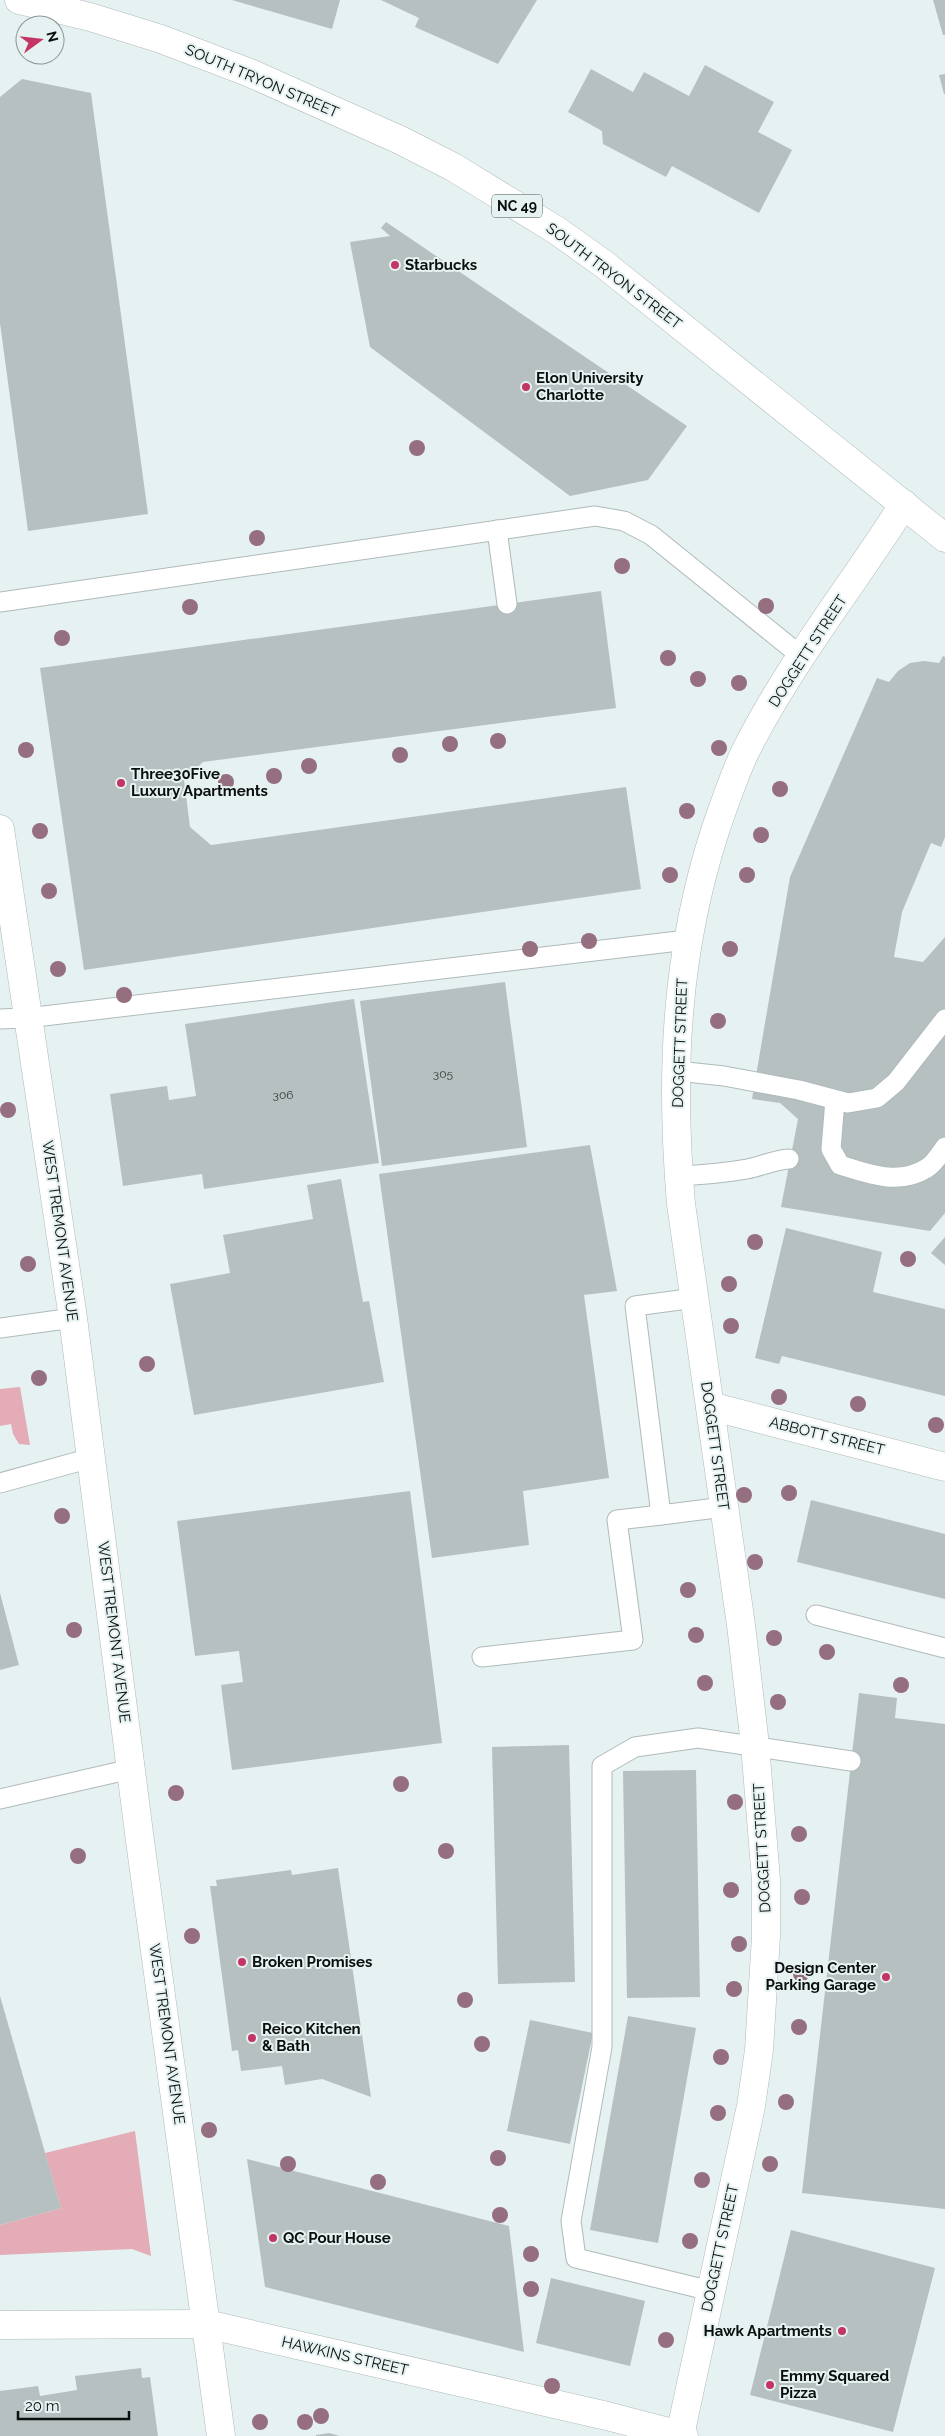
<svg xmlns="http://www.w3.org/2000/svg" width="945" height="2436" viewBox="0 0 945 2436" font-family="Raleway,sans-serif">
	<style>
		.green { fill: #e3acb7 }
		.building { fill: #b6c0c0 }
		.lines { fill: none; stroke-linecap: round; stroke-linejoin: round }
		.lane-casing { stroke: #b0baba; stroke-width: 21 }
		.street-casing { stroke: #b0baba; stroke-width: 29 }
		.secondary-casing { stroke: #b0baba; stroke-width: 29 }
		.primary-casing { stroke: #b0baba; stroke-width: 29 }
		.lane { stroke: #fff; stroke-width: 19 }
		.street { stroke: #fff; stroke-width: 28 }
		.secondary { stroke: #fff; stroke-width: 28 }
		.primary { stroke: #fff; stroke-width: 28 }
		.tree { fill: #956e7f }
		.poi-dot { fill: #c23564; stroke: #e6f1f1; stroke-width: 2 }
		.labels { text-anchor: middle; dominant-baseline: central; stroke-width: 4; stroke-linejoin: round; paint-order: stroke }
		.number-label { font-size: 12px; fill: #353a3a }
		.shield { fill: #e6f1f1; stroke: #4c5252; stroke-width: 1 }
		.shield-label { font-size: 14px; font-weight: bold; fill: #0a0e0e }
		.street-label { font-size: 15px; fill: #0a0e0e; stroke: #e6f1f1 }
		.poi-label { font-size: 15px; font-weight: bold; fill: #0a0e0e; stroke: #e6f1f1; text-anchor: start }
	</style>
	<rect width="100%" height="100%" fill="#e6f1f1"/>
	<!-- green -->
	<g class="green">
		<path d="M20 1387 30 1445 19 1444 13 1434 11 1424 0 1426V1389Z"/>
		<path d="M135 2131 151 2256 132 2249 0 2255V2225L61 2208 45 2153Z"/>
	</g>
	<!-- building -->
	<g class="building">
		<path d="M232 0H340L332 29Z"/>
		<path d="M381 0H537L498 64 415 27 419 18Z"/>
		<path d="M933 0H945V35H943Z"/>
		<path d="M705 65 774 102 758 132 792 150 759 213 672 166 666 177 603 144 602 131 568 112 591 69 633 92 644 72 689 96Z"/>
		<path d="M945 74V94H944L939 75Z"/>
		<path d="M22 79 91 93 148 514 28 531 0 323V97Z"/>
		<path d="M386 222 687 426 648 480 570 496 370 347 350 242 390 236 381 228Z"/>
		<path d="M601 591 616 708 203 762 184 780 190 827 211 845 626 787 641 889 84 970 40 668Z"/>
		<path d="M943 656 945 657V837L941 847 931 843 902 912 894 957 923 962 945 937V1213L930 1231 781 1207 798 1119 780 1103 752 1099 790 877 877 678 889 682 898 671 910 663 924 661 939 663Z"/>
		<path d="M505 982 527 1147 382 1166 360 1001Z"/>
		<path d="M354 999 379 1163 204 1189 202 1174 123 1186 110 1094 167 1086 169 1100 196 1096 185 1024Z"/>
		<path d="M590 1145 617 1291 584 1295 609 1478 523 1491 529 1545 432 1558 379 1174Z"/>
		<path d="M341 1179 363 1302 369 1301 384 1382 194 1415 170 1284 230 1273 223 1235 313 1219 307 1185Z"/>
		<path d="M786 1228 882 1252 873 1292 945 1309V1396L782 1356 779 1364 755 1358Z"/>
		<path d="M945 1237V1265L931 1253Z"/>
		<path d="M410 1491 442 1743 232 1770 221 1685 243 1682 239 1651 195 1656 177 1521Z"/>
		<path d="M811 1500 945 1534V1599L797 1562Z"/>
		<path d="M0 1593 19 1665 0 1670Z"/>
		<path d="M859 1693 897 1698 895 1718 945 1724V2209L802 2193Z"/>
		<path d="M569 1745 575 1982 498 1984 492 1747Z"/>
		<path d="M696 1770 700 1997 627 1998 623 1771Z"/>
		<path d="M338 1868 371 2097 322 2079 285 2085 282 2066 241 2071 238 2050 232 2051 210 1886H217L216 1880 291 1870 292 1875Z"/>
		<path d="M0 1996 61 2208 0 2225Z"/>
		<path d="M628 2016 696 2028 658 2243 590 2230Z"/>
		<path d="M530 2020 593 2033 570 2144 507 2131Z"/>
		<path d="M247 2159 509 2226 524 2352 265 2287Z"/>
		<path d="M791 2230 935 2268 893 2432 750 2395Z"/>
		<path d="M551 2278 645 2301 630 2366 536 2343Z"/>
		<path d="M141 2368 142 2378 150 2377 158 2436H0V2391L38 2386 40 2396 77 2390 75 2376Z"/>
		<path d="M329 2433 340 2436H316V2435Z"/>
	</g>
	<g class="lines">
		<!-- lane casing -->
		<g class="lane-casing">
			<g id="lane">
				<path d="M497 530 507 604"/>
				<path d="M0 602 595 516 624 521 651 535 801 656"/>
				<path d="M0 1019 27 1018 687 940"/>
				<path d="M677 1071 724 1076 799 1090 848 1103 877 1098 896 1082 945 1019"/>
				<path d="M835 1100 831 1149 840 1165C869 1174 899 1186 927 1168 934 1164 940 1154 945 1147"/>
				<path d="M679 1176C702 1175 724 1173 747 1169 762 1166 774 1160 789 1159"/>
				<path d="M695 1298 635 1306 661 1515 724 1507"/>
				<path d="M0 1328 73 1318"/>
				<path d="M0 1483 91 1458"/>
				<path d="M816 1615 945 1648"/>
				<path d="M482 1657 633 1640 617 1520 661 1515"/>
				<path d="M0 1799 131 1769"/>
				<path d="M711 2291 576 2258 571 2221 602 2047V1766L635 1747 698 1738 851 1761"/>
			</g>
		</g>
		<!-- street casing -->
		<g class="street-casing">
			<g id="street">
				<path d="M710 1406 945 1467"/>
				<path d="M0 2325 206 2324 607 2416 684 2436"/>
				<path d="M680 2435 751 2106 759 2050 766 1936V1880L755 1745 741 1625 681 1204C670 1074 675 953 716 828 725 802 734 775 746 750 790 663 852 586 904 504"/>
			</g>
		</g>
		<!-- secondary casing -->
		<g class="secondary-casing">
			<path id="secondary" d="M0 829 73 1318 140 1841 221 2436"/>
		</g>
		<!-- primary casing -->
		<g class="primary-casing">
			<path id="primary" d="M19 0 90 17 161 39 250 73 400 140 453 167 556 230 605 265 945 538"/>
		</g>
		<!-- lane -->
		<use href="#lane" class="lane"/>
		<!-- street -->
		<use href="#street" class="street"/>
		<!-- secondary -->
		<use href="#secondary" class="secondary"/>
		<!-- primary -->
		<use href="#primary" class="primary"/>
	</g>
	<!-- trees -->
	<g class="tree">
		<circle cx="417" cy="448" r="8"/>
		<circle cx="257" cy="538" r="8"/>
		<circle cx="622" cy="566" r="8"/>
		<circle cx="766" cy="606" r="8"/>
		<circle cx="190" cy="607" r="8"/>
		<circle cx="62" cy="638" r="8"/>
		<circle cx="668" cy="658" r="8"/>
		<circle cx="698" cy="679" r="8"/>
		<circle cx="739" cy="683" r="8"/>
		<circle cx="498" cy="741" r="8"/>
		<circle cx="450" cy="744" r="8"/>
		<circle cx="719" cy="748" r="8"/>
		<circle cx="26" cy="750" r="8"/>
		<circle cx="400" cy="755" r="8"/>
		<circle cx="309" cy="766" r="8"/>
		<circle cx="274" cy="776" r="8"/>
		<circle cx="226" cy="782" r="8"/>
		<circle cx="780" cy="789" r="8"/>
		<circle cx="687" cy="811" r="8"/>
		<circle cx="40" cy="831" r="8"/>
		<circle cx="761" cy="835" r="8"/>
		<circle cx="670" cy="875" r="8"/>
		<circle cx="747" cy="875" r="8"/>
		<circle cx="49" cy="891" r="8"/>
		<circle cx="589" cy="941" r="8"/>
		<circle cx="530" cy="949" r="8"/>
		<circle cx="730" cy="949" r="8"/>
		<circle cx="58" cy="969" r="8"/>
		<circle cx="124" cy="995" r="8"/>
		<circle cx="718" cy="1021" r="8"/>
		<circle cx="8" cy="1110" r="8"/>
		<circle cx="755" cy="1242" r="8"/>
		<circle cx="908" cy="1259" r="8"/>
		<circle cx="28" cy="1264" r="8"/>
		<circle cx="729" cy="1284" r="8"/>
		<circle cx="731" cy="1326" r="8"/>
		<circle cx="147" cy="1364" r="8"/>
		<circle cx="39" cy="1378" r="8"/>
		<circle cx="779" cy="1397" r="8"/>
		<circle cx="858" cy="1404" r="8"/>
		<circle cx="936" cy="1425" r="8"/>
		<circle cx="789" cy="1493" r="8"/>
		<circle cx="744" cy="1495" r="8"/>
		<circle cx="62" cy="1516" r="8"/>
		<circle cx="755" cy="1562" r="8"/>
		<circle cx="688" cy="1590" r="8"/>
		<circle cx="74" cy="1630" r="8"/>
		<circle cx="696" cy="1635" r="8"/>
		<circle cx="774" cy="1638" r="8"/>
		<circle cx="827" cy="1652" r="8"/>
		<circle cx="705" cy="1683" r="8"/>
		<circle cx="901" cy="1685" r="8"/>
		<circle cx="778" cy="1702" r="8"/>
		<circle cx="401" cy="1784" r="8"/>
		<circle cx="176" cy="1793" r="8"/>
		<circle cx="735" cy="1802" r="8"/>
		<circle cx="799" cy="1834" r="8"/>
		<circle cx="446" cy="1851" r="8"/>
		<circle cx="78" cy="1856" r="8"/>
		<circle cx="731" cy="1890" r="8"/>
		<circle cx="802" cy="1897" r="8"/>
		<circle cx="192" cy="1936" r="8"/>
		<circle cx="739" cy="1944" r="8"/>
		<circle cx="801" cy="1974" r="8"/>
		<circle cx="734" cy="1989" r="8"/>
		<circle cx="465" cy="2000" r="8"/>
		<circle cx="799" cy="2027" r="8"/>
		<circle cx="482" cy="2044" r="8"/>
		<circle cx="721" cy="2057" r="8"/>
		<circle cx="786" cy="2102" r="8"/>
		<circle cx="718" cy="2113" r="8"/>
		<circle cx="209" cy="2130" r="8"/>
		<circle cx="498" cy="2158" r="8"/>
		<circle cx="288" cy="2164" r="8"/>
		<circle cx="770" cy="2164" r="8"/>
		<circle cx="702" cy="2180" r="8"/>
		<circle cx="378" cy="2182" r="8"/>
		<circle cx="500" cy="2215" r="8"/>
		<circle cx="690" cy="2241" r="8"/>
		<circle cx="531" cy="2254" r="8"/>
		<circle cx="531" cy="2289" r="8"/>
		<circle cx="666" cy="2340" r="8"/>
		<circle cx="552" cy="2386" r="8"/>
		<circle cx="321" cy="2416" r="8"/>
		<circle cx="260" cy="2422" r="8"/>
		<circle cx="305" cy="2422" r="8"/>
	</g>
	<!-- markers -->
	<g class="poi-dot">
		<circle cx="395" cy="265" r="5"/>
		<circle cx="526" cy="387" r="5"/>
		<circle cx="121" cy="783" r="5"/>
		<circle cx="242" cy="1962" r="5"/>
		<circle cx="886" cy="1977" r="5"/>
		<circle cx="252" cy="2038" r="5"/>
		<circle cx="273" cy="2238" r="5"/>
		<circle cx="842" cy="2331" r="5"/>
		<circle cx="770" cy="2385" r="5"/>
	</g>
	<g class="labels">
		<!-- number labels -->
		<g class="number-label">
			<text x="443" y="1074">305</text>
			<text x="283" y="1095">306</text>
		</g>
		<!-- shield labels -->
		<rect class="shield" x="492" y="194.5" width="50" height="23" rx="4"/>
		<g class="shield-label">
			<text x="517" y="206">NC 49</text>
		</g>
		<!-- street labels -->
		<g class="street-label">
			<text transform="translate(262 81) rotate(23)">SOUTH TRYON STREET</text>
			<text transform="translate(614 276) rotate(37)">SOUTH TRYON STREET</text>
			<text transform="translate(808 651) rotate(-57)">DOGGETT STREET</text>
			<text transform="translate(680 1043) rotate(-88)">DOGGETT STREET</text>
			<text transform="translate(60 1231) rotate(82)">WEST TREMONT AVENUE</text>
			<text transform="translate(827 1436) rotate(14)">ABBOTT STREET</text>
			<text transform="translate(715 1446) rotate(82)">DOGGETT STREET</text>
			<text transform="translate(114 1632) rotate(83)">WEST TREMONT AVENUE</text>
			<text transform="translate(762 1848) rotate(-93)">DOGGETT STREET</text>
			<text transform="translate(167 2034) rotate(82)">WEST TREMONT AVENUE</text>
			<text transform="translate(720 2248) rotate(-78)">DOGGETT STREET</text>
			<text transform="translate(345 2356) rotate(13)">HAWKINS STREET</text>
		</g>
		<!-- poi labels -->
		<g class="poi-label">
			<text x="405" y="265">Starbucks</text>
			<text x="536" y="378">Elon University<tspan x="536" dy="17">Charlotte</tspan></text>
			<text x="131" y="774">Three30Five<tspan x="131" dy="17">Luxury Apartments</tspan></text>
			<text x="252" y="1962">Broken Promises</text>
			<text x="876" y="1968" text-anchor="end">Design Center<tspan x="876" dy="17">Parking Garage</tspan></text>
			<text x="262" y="2029">Reico Kitchen<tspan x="262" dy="17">&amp; Bath</tspan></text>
			<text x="283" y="2238">QC Pour House</text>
			<text x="832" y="2331" text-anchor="end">Hawk Apartments</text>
			<text x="780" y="2376">Emmy Squared<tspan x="780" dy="17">Pizza</tspan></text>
		</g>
	</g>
	<!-- north arrow -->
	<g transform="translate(40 40) rotate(75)"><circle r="24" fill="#e6f1f1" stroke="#8e9696"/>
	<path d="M0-4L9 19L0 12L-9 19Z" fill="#c23564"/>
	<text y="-8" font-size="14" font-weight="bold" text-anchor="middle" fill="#0a0e0e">N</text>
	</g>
	<!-- scale -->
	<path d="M18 2411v8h111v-8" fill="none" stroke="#0a0e0e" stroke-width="2.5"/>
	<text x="25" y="2411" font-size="15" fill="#0a0e0e" stroke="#e6f1f1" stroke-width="4" paint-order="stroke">20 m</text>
</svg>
